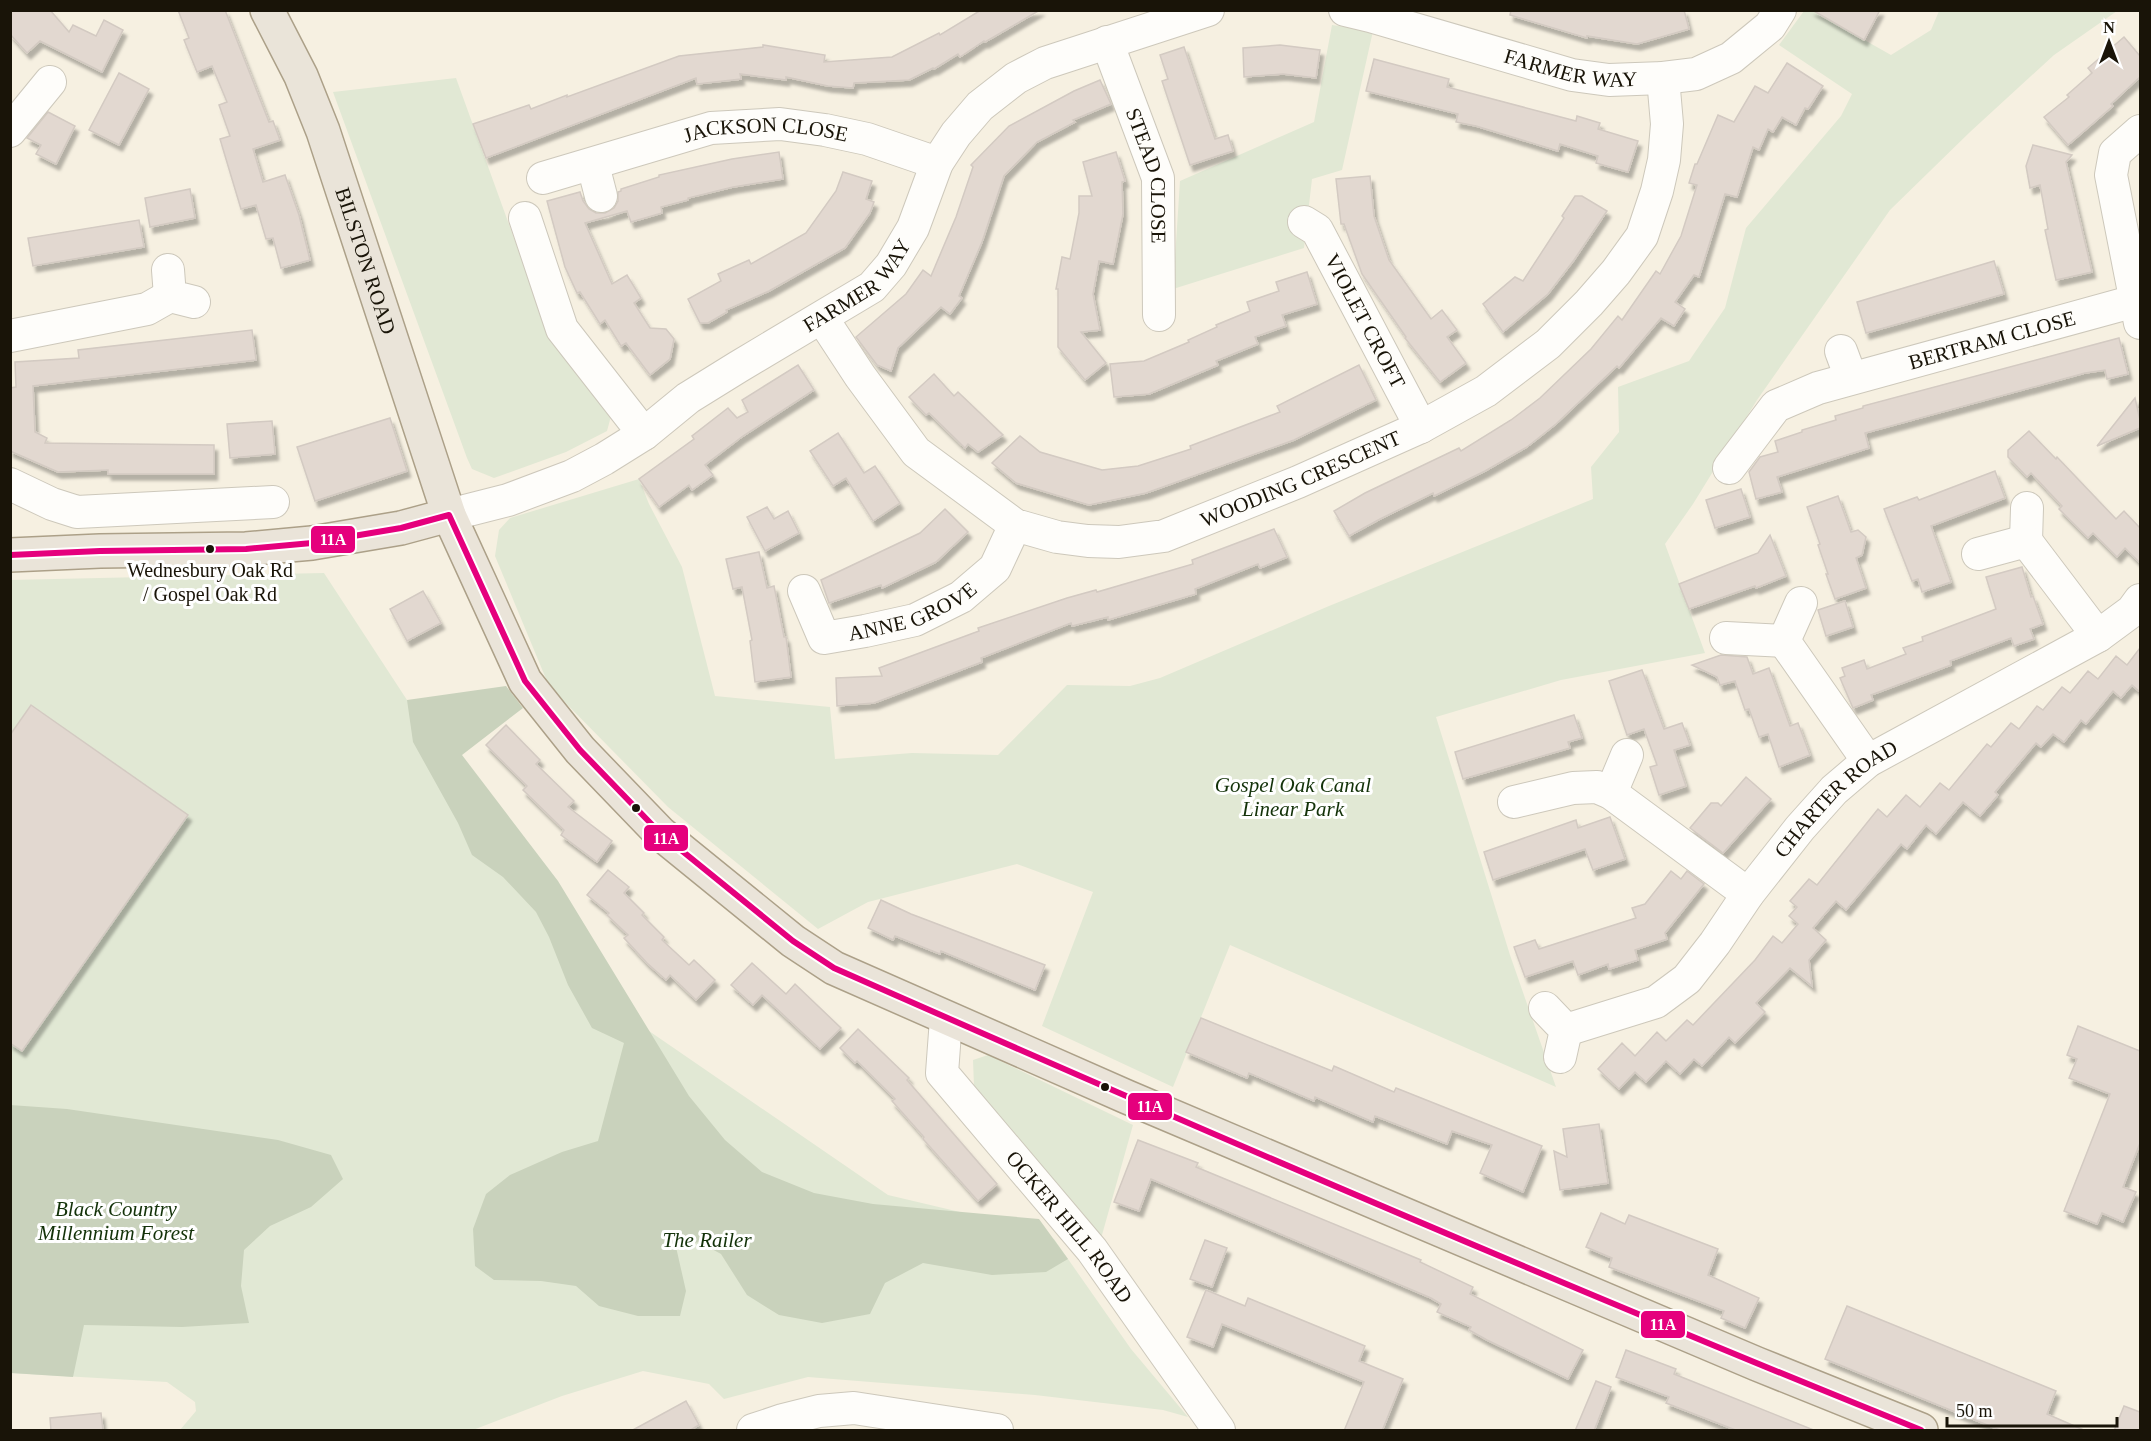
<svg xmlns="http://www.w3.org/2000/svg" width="2151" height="1441" viewBox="0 0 2151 1441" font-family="Georgia,serif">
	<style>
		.green { fill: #e1e8d4 }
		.forest { fill: #c9d2bc }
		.building { fill: #e2d8d0; stroke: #d3cac2; stroke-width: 1.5; filter: url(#shadow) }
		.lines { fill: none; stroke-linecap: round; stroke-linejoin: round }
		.minor-casing { stroke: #cdc8bb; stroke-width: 34 }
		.major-casing { stroke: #aca088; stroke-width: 36 }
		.minor { stroke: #fefdfa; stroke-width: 32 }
		.major { stroke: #eae4d9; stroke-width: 33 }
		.bus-1-casing { stroke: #fff; stroke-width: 10 }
		.bus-1 { stroke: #e5007d; stroke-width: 6 }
		.bus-dot { fill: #191408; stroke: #fff; stroke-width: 2 }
		.labels { text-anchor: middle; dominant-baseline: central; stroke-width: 6; stroke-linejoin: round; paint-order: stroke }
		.bus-label { font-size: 20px; fill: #191408; stroke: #fff }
		.street-label { font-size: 21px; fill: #191408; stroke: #fff }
		.park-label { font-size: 21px; font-style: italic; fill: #133209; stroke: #fff }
		.line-badge { stroke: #fff; stroke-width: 2 }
		.badge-label { font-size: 16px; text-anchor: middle; font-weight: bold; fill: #fff }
	</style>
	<defs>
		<filter id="shadow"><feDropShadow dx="3.5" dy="6" stdDeviation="1.5" flood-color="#0004"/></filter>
	</defs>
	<rect width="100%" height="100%" fill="#f6f0e1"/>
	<!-- green -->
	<g class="green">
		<path d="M1804 11H1813L1891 55 1931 30 1939 11H2117L2054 55 1970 132 1890 210 1757 400 1693 504 1665 544 1705 653 1561 680 1436 717 1510 955 1556 1087 1230 945 1173 1087 1042 1026 1093 892 1017 864 868 902 818 929 668 807 549 686 495 556 499 530 510 518 639 479 649 504 682 567 715 696 830 707 835 759 912 753 998 755 1067 685 1130 686 1160 678 1329 606 1593 499 1591 467 1619 432 1618 387 1689 361 1725 308 1746 228 1841 116 1852 94 1779 45Z"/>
		<path d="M1332 25 1373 31 1342 170 1312 179 1304 248 1173 289 1180 181 1314 122Z"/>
		<path d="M456 78 549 335 614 405 607 431 566 452 494 478 472 469 467 458 333 92Z"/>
		<path d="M324 573 407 700 466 799 649 1031 888 1195 1023 1227 1054 1239 1131 1349 1188 1417 1163 1410 1035 1395 808 1377 724 1399 709 1384 643 1371 562 1396 473 1430H180L196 1411 195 1402 167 1382 11 1373 10 580Z"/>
		<path d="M988 1055 1133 1125 1100 1242 974 1087 973 1060Z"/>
	</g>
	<!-- forest -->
	<g class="forest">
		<path d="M506 686 523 708 462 755 558 881 689 1096 725 1140 762 1172 814 1193 873 1204 1039 1219 1068 1259 1046 1272 992 1275 923 1263 885 1283 870 1314 822 1323 779 1315 747 1295 721 1254 699 1242 676 1247 686 1291 680 1316H638L599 1306 576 1286 541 1281 494 1280 475 1266 473 1229 486 1194 510 1175 562 1152 598 1141 624 1043 592 1028 568 985 549 937 536 912 503 877 472 855 458 823 413 742 407 700Z"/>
		<path d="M10 1105 67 1109 278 1140 331 1155 343 1179 311 1207 270 1226 244 1250 241 1286 249 1323 182 1327 84 1325 73 1377 11 1373Z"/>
	</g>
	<!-- building -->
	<g class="building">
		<path d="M10 10H50L69 32 73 25 96 36 104 20 123 30 102 72 40 41 27 53 10 34Z"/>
		<path d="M178 10H225L269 122 273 121 280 140 253 149 263 182 285 175 299 215 310 260 281 268 273 238 266 239 256 205 241 209 220 139 230 136 219 105 227 102 212 66 197 72 184 40 189 38Z"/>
		<path d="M981 10H1040L985 42 984 41 960 57 958 54 934 69 933 68 909 80 854 83 853 88 828 86 786 77V80L740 74 741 79 697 84 696 78 486 158 473 124 529 105 531 109 567 95V97L679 56 763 47V45L825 55 824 62 892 57 939 33 940 35Z"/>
		<path d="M1511 10H1684L1689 29 1637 44 1587 36V38L1510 15Z"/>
		<path d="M1812 10H1880L1864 40Z"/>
		<path d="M2124 37 2140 56V77L2111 104 2113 106 2068 145 2044 117 2069 97 2067 95 2092 73 2088 68Z"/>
		<path d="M1280 45 1320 50 1316 78 1283 74 1244 77 1243 48Z"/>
		<path d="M1184 47 1215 139 1228 135 1233 151 1190 165 1162 81 1168 79 1160 55Z"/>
		<path d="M1374 59 1449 79 1447 87 1576 121 1577 116 1600 123 1598 129 1638 141 1628 172 1596 163 1598 156 1560 144 1558 151 1476 126 1456 122 1458 114 1366 91Z"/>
		<path d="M1787 63 1823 86 1808 109 1805 108 1796 125 1782 117 1773 132 1768 129 1759 150 1753 147 1737 197 1725 194 1699 277 1694 275 1675 302 1685 309 1674 326 1661 318 1619 368 1617 366 1556 424 1527 447 1485 471 1434 496 1433 493 1380 519 1349 536 1334 511 1365 493 1459 448 1461 451 1511 420 1540 398 1591 349 1618 316 1622 320 1656 271 1660 274 1681 236 1697 185 1689 183 1695 164H1697L1718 115 1734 122 1755 86 1768 93Z"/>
		<path d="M119 73 149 89 119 145 89 130Z"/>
		<path d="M1100 80 1111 104 1073 120 1075 122 1037 142 1004 176 982 242 959 296 962 298 950 314 941 307 898 348 891 371 877 365 856 337 906 294 923 270 931 276 956 217 973 167 971 165 1009 126 1074 91Z"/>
		<path d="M48 112 75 126 56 164 36 154 41 145 27 138Z"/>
		<path d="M2033 145 2072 155 2066 162 2092 272 2056 280 2045 230 2048 229 2040 185 2030 188 2026 166Z"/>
		<path d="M779 152 783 179 733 187 688 198V200L661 207 662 213 631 222 627 211 585 223 612 284 627 275 641 298 634 303 650 328 666 329 674 339 670 359 650 375 626 343 621 346 605 320 600 324 580 292 577 293 565 267 547 201 580 192 583 201 589 209 596 213H605L614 208 618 201V192L621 191V189L659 177V175L732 159Z"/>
		<path d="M1116 152 1125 181 1122 182 1123 214 1113 264 1099 261 1093 294 1100 330 1081 332 1106 363 1085 380 1058 347V289H1056L1062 257 1070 259 1079 213V196H1092L1083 162Z"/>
		<path d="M843 172 872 181 866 199 874 202 870 213 845 248 769 291 726 310 727 312 708 323H700L688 299 721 281 718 274 749 260 751 264 806 233 836 191Z"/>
		<path d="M1370 176 1374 216 1389 260 1431 319 1442 310 1457 330 1447 337 1466 363 1440 382 1405 338 1406 337 1362 274 1344 224H1341L1336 179Z"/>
		<path d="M190 189 195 218 150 227 145 198Z"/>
		<path d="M1575 196H1582L1607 211 1574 260 1548 294 1503 332 1483 304 1515 277 1523 281 1564 218 1562 216Z"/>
		<path d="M139 220 144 247 33 266 28 238Z"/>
		<path d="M1994 261 2004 294 1866 333 1857 302Z"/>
		<path d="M1307 272 1317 304 1282 315 1286 326 1255 337 1258 344 1216 361 1218 365 1149 394 1114 397 1110 364 1144 361 1189 342 1188 340 1217 327 1216 325 1250 311 1247 302 1279 291 1276 282Z"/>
		<path d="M252 330 256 360 33 386 35 432 47 438 45 443 214 445V474H108V470L58 472 10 451V388L16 387 15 362 79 358 78 350Z"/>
		<path d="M2119 338 2128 374 2107 379 2105 370 2085 373 1865 433 1869 448 1777 477 1782 492 1756 499 1749 472 1760 457 1778 452 1775 441 1802 432V430L1836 420 1835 416 1863 408V406Z"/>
		<path d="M798 365 814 390 743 436 705 465 713 475 692 490 689 485 659 507 639 479 694 439 692 436 728 408 737 418 748 412 742 400Z"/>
		<path d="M1359 365 1376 400 1294 440 1146 493 1089 505 1016 483 992 463 1020 436 1040 452 1102 470 1138 466 1191 449 1190 446 1280 412 1277 406Z"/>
		<path d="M934 374 954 396 958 392 1003 435 978 452 968 444 965 448 929 413 926 415 909 397Z"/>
		<path d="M2135 398 2140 420V428L2097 446Z"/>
		<path d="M390 418 407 471 315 501 297 447Z"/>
		<path d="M272 421 275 454 230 458 227 424Z"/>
		<path d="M2029 431 2056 459 2057 457 2116 519 2124 511 2140 528V563L2125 548 2117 557 2093 533 2088 538 2059 509 2062 506 2031 473 2027 477 2008 457V450Z"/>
		<path d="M838 433 864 473 875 466 900 503 873 521 846 478 833 486 810 451Z"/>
		<path d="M1995 471 2005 498 1931 526 1951 582 1922 592 1918 579 1912 581 1884 509 1917 497 1919 500Z"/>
		<path d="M1741 489 1750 517 1715 528 1706 500Z"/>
		<path d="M1838 496 1851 532 1858 530 1866 537 1862 555 1856 558 1866 588 1835 599 1826 574H1828L1818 545 1820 544 1807 507Z"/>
		<path d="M767 507 774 519 788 511 799 533 765 551 747 517Z"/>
		<path d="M945 509 968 532 936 562 882 588 881 585 829 603 821 580 920 533Z"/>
		<path d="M1274 529 1287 557 1260 568 1258 564 1195 589 1196 594 1108 620V617L1072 626 1071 623 981 658 982 662 874 703 837 706 836 678 882 676 879 668 979 631 978 628 1067 598 1096 590 1097 592 1193 564 1192 560Z"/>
		<path d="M1770 535 1786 576 1756 588 1755 586 1689 609 1679 584 1758 553Z"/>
		<path d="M759 552 767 588 774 586 784 637H786L791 677 755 682 750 641 752 640 742 587 733 589 726 559Z"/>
		<path d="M2022 567 2031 597 2033 596 2043 624 2030 629 2034 639 2014 646 2011 638 1950 661 1951 665 1871 695 1873 700 1853 708 1840 678 1845 676 1842 668 1864 660 1867 669 1906 654 1903 648 1923 641 1922 637 1996 609 1986 577Z"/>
		<path d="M423 591 441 623 407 641 390 609Z"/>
		<path d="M1845 601 1853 627 1826 636 1818 610Z"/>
		<path d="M2140 648V692L2132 685 2121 698 2113 691 2086 724 2081 720 2064 742 2053 734 2041 747 2036 743 1995 792 1998 795 1980 816 1963 802 1936 834 1926 825 1907 849 1901 844 1846 910 1836 901 1813 928 1826 940 1809 960 1812 986 1790 968 1756 1003 1765 1012 1735 1043 1729 1037 1702 1066 1694 1059 1680 1074 1666 1061 1646 1082 1635 1072 1619 1089 1598 1069 1622 1043 1635 1056 1657 1032 1666 1041 1687 1020 1693 1025 1755 960 1773 936 1782 943 1798 924 1789 916 1797 907 1790 901 1809 879 1817 885 1878 809 1887 817 1906 795 1920 807 1940 783 1949 790 1987 744 1991 747 2011 723 2019 729 2037 706 2043 710 2062 687 2070 693 2088 671 2098 679 2116 656 2127 665Z"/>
		<path d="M1721 655 1747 657 1753 674 1769 668 1790 726 1798 723 1810 755 1779 767 1768 734 1759 737 1749 709 1745 710 1735 681 1720 685 1717 677 1692 665Z"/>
		<path d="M1642 670 1664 729 1682 723 1690 745 1674 750 1686 786 1659 795 1650 767 1657 765 1644 729 1627 735 1609 681Z"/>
		<path d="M31 705 188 815 22 1051 10 1043V735Z"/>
		<path d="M1574 715 1582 738 1568 742 1570 748 1463 779 1455 752Z"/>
		<path d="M506 725 540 760 536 764 574 801 568 807 612 841 597 862 561 835 564 830 523 790 527 786 486 745Z"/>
		<path d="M1746 777 1771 799 1723 853 1690 828 1711 803H1718L1721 806Z"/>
		<path d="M1610 817 1625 859 1593 870 1585 849 1493 880 1484 852 1576 820 1578 828Z"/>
		<path d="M608 870 629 887 624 893 644 913 642 915 664 937 662 940 689 965 694 960 715 980 696 1000 670 975 666 980 647 963 624 938 628 935 607 915 609 913 587 895Z"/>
		<path d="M1671 871 1681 879 1687 871 1704 884 1665 933 1667 939 1635 950 1638 960 1609 969 1608 964 1578 975 1573 961 1525 977 1514 947 1535 940 1539 949 1636 918 1632 908 1645 904Z"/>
		<path d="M881 900 911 914 1045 965 1035 990 941 951 940 954 895 936 893 940 868 928Z"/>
		<path d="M752 963 786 994 795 984 841 1028 820 1049 762 995 753 1005 731 985Z"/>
		<path d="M1201 1018 1332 1071 1334 1066 1394 1092 1396 1088 1542 1146 1523 1192 1480 1173 1492 1145 1452 1131 1447 1144 1375 1116 1373 1122 1315 1097 1314 1101 1249 1073 1247 1078 1186 1052Z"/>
		<path d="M2078 1026 2140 1051V1143L2123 1187 2136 1192 2123 1222 2102 1213 2097 1224 2064 1211 2110 1094 2069 1078 2077 1059 2067 1055Z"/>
		<path d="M858 1029 909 1078 907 1080 997 1184 978 1201 923 1139 924 1137 892 1101 895 1099 857 1061 855 1063 840 1048Z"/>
		<path d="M1599 1124 1608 1183 1560 1190 1554 1151 1567 1157 1563 1129Z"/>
		<path d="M1138 1140 1198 1163 1196 1167 1421 1260 1420 1262 1473 1287 1470 1294 1583 1350 1568 1379 1487 1340 1469 1330 1471 1327 1437 1312 1441 1304 1431 1298 1151 1179 1139 1211 1114 1202Z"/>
		<path d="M1601 1213 1625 1224 1629 1215 1718 1249 1708 1275 1759 1298 1745 1328 1721 1318 1724 1311 1609 1267 1612 1258 1586 1247Z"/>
		<path d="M1205 1240 1227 1248 1212 1287 1190 1279Z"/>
		<path d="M1206 1290 1245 1306 1248 1298 1365 1346 1359 1361 1403 1379 1382 1431H1344L1364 1382 1222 1324 1213 1347 1187 1337Z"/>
		<path d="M1847 1306 2056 1391 2047 1414 2086 1431H2002L1825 1359Z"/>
		<path d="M1626 1350 1676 1369 1674 1374 1816 1431H1738L1666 1403 1669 1397 1616 1377Z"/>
		<path d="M1596 1381 1611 1387 1594 1431H1575Z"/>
		<path d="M686 1401 699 1425 689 1431H631Z"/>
		<path d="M2124 1406 2140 1412V1431H2114Z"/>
		<path d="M101 1413 103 1431H51L50 1418Z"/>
	</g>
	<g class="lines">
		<!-- minor casing -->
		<g class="minor-casing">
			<g id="minor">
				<path id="s1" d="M1345 10 1370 16 1572 75 1609 80 1663 78 1696 74 1731 58 1770 26 1780 10"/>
				<path id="s2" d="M1107 42 1158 178 1159 315"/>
				<path d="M10 131 50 82"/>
				<path d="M2140 131 2115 153 2111 175 2140 323"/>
				<path d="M593 165 601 196"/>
				<path id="s3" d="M543 178 711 128 780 124 825 130 867 139 937 163"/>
				<path d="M525 218 562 329 644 434"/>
				<path id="s4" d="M1304 222 1317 230 1421 427"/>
				<path d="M168 270 170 296 194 302"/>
				<path id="s5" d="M822 318 860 376 916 452 1015 525 1057 537 1088 541 1119 542 1164 536 1298 482 1421 427 1486 391 1548 344 1589 303 1616 272 1642 236 1657 191 1664 160 1667 124 1663 78"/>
				<path d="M10 336 147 309 170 296"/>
				<path d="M1841 351 1851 378"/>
				<path id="s6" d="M1729 468 1776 406 1818 388 2135 301"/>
				<path d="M10 484 52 504 77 512 273 502"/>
				<path id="s7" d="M449 515 508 500 572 476 604 459 644 434 688 398 738 367 872 287 891 265 913 228 937 163 956 134 980 106 1016 78 1045 63 1208 10"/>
				<path d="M2026 541 2027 508"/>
				<path d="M1978 554 2026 541 2098 636"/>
				<path id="s8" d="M804 591 824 638 865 631 915 620 961 597 995 568 1015 525"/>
				<path d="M1801 603 1784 641 1868 761"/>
				<path d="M1726 638 1784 641"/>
				<path d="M1611 793 1627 755"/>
				<path d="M1514 802 1573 788 1597 787 1611 793 1748 894"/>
				<path d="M1545 1008 1566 1030 1560 1057"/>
				<path id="s9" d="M946 1019 942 1073 1092 1250 1219 1430"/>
				<path id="s10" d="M1566 1030 1656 1002 1687 979 1715 943 1748 894 1800 828 1834 790 1868 761 2098 636 2132 611 2140 600"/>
				<path d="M753 1430 783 1420 819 1411 854 1408 997 1430"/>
			</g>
		</g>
		<!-- major casing -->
		<g class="major-casing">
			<g id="major">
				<path id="s11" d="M267 10 301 76 323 131 449 515 525 681 580 750 660 833 793 941 834 968 1127 1097 1757 1364 1921 1430"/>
				<path d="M10 555 100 551 246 549 312 543 401 528 449 515"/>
			</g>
		</g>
		<!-- minor -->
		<use href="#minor" class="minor"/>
		<!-- major -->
		<use href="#major" class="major"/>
		<!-- bus-1 casing -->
		<g class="bus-1-casing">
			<path id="bus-1" d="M10 555 100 551 246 549 312 543 401 528 449 515 525 681 580 750 660 833 793 941 834 968C1194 1127 1556 1283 1921 1430"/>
		</g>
		<!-- bus-1 -->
		<use href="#bus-1" class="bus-1"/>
	</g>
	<!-- markers -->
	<g class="bus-dot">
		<circle cx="210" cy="549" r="5"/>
		<circle cx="636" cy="808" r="5"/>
		<circle cx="1105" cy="1087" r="5"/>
	</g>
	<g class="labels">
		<!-- bus labels -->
		<g class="bus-label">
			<text x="210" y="570">Wednesbury Oak Rd<tspan x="210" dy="24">/ Gospel Oak Rd</tspan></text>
		</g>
		<!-- street labels -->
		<g class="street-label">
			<text stroke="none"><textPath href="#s1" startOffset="234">FARMER WAY</textPath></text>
			<text stroke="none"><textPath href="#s3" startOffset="230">JACKSON CLOSE</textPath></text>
			<text stroke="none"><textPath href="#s2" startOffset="141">STEAD CLOSE</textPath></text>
			<text stroke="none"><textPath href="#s11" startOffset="270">BILSTON ROAD</textPath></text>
			<text stroke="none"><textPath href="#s7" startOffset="474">FARMER WAY</textPath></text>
			<text stroke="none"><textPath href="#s4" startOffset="118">VIOLET CROFT</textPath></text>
			<text stroke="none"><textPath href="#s6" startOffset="304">BERTRAM CLOSE</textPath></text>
			<text stroke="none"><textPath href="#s5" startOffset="586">WOODING CRESCENT</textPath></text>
			<text stroke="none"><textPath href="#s8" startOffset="144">ANNE GROVE</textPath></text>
			<text stroke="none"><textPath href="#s10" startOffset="368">CHARTER ROAD</textPath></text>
			<text stroke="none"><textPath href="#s9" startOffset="254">OCKER HILL ROAD</textPath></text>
		</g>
		<!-- park labels -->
		<g class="park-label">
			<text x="1293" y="785">Gospel Oak Canal<tspan x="1293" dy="24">Linear Park</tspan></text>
			<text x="116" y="1209">Black Country<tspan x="116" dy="24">Millennium Forest</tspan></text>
			<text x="707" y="1240">The Railer</text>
		</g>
	</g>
	<g class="line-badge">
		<rect x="310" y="525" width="46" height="29" rx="6" fill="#e5007d"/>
		<rect x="643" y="824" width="46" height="28" rx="6" fill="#e5007d"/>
		<rect x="1127" y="1092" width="46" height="29" rx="6" fill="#e5007d"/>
		<rect x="1640" y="1310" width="46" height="29" rx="6" fill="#e5007d"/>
	</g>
	<g class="badge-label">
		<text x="333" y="545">11A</text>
		<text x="666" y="844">11A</text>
		<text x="1150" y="1112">11A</text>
		<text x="1663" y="1330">11A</text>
	</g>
	<!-- border -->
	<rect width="2151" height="1441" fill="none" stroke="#191408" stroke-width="24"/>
	<!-- north arrow -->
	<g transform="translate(2109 42)" stroke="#ffffff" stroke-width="4.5" paint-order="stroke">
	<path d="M0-4.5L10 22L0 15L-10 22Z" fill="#191408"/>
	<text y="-9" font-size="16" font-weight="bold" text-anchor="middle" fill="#191408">N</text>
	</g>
	<!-- scale -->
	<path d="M1947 1417v9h170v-9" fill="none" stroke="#191408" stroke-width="3"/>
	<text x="1956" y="1417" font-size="18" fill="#191408" stroke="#ffffff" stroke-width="4.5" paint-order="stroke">50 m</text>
</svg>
